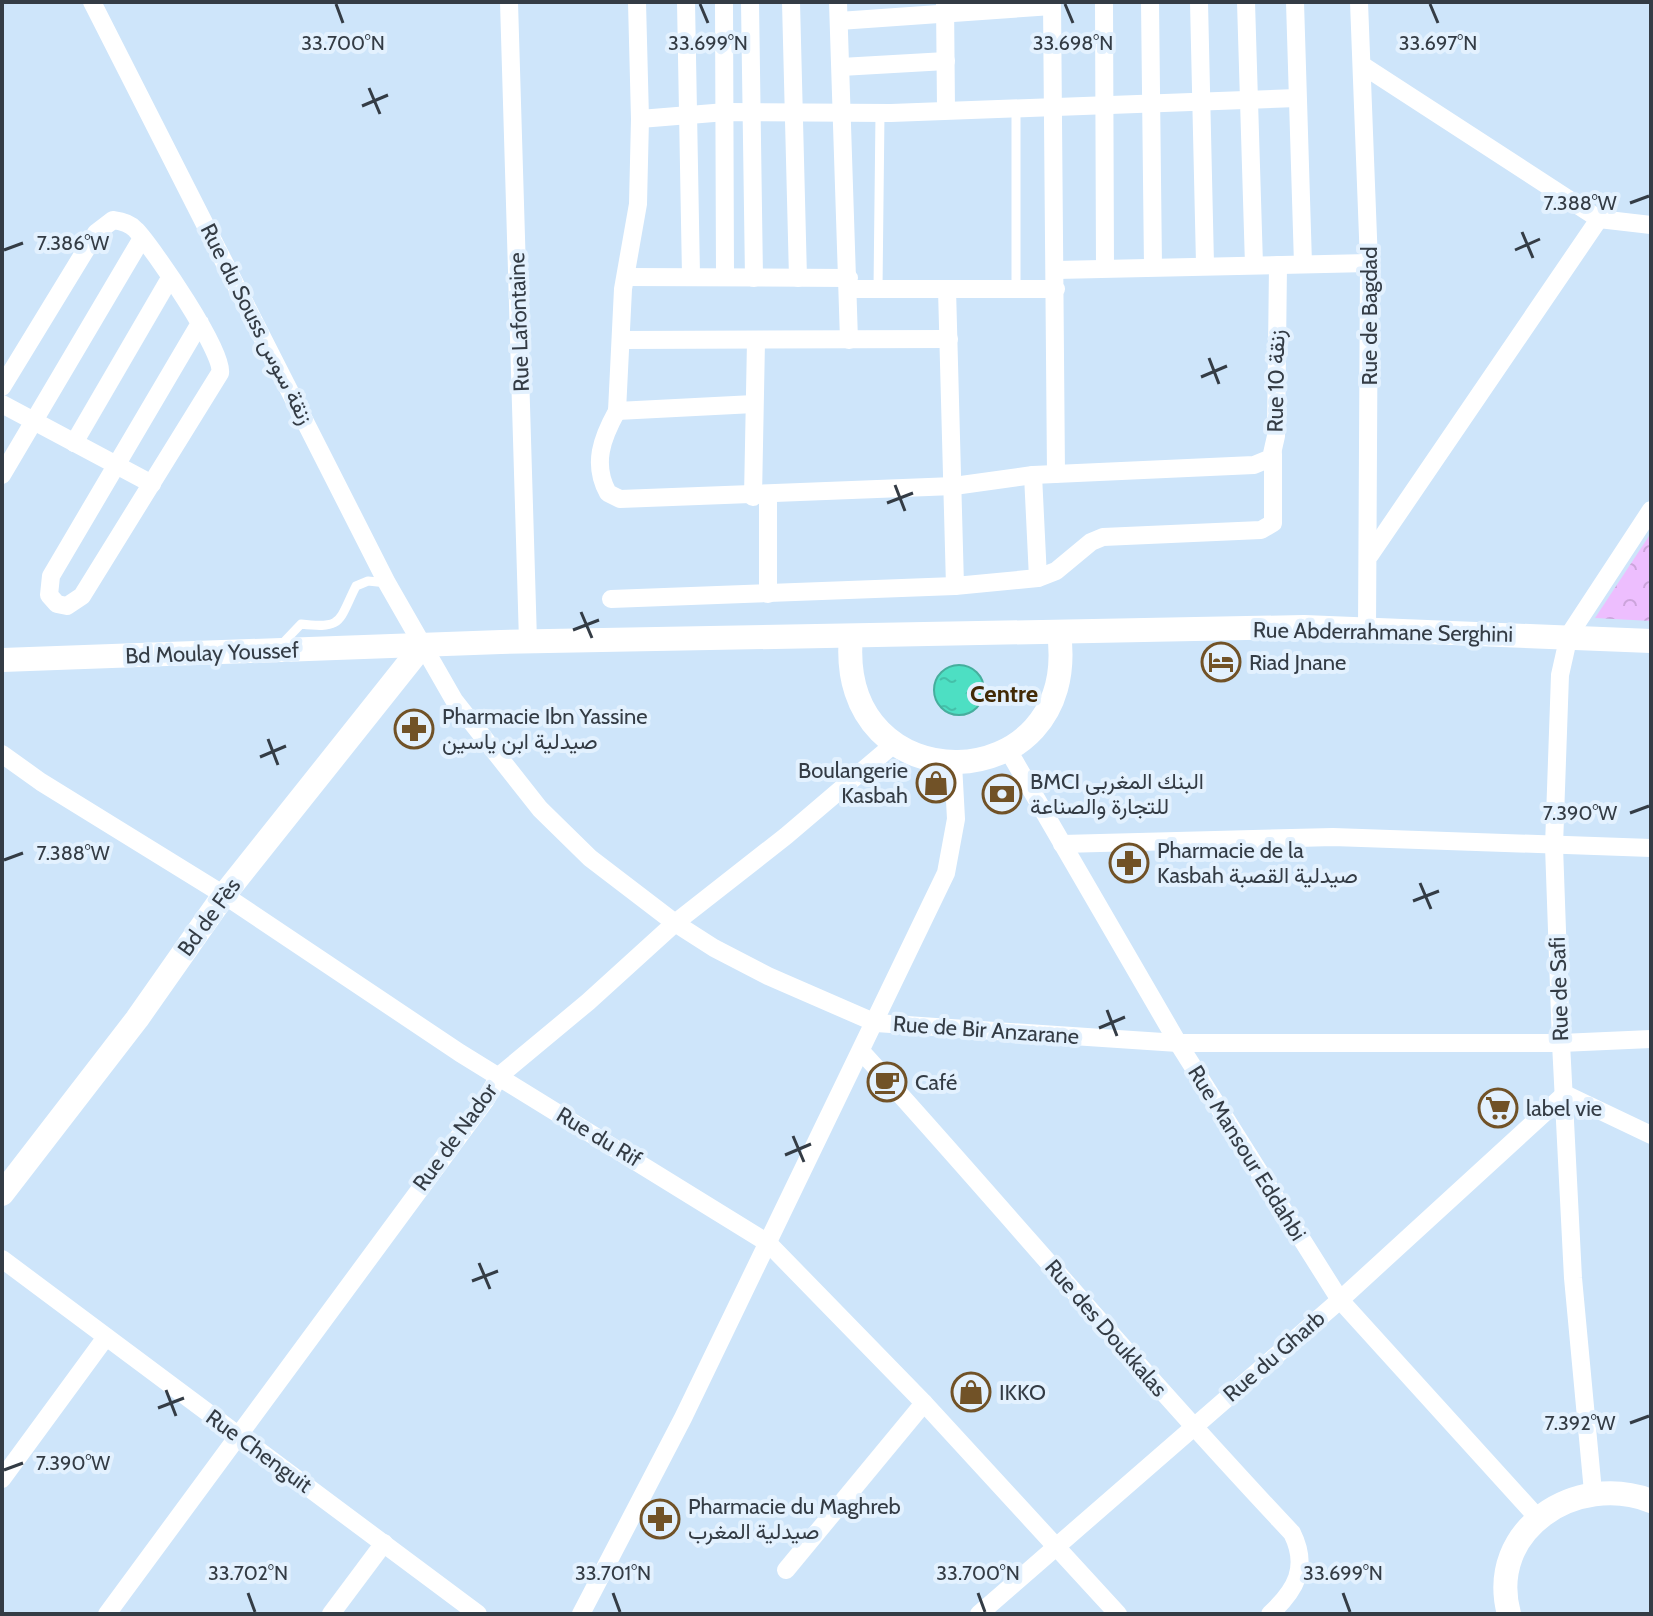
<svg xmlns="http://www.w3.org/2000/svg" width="1653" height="1616" viewBox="0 0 1653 1616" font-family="Cabin,Vazirmatn,sans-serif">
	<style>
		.park { fill: url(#park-crowns) }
		.water { fill: url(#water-ripples); stroke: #46ae9d; stroke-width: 2 }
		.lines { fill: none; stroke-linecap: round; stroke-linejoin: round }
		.lane { stroke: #fff; stroke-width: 9 }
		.street { stroke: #fff; stroke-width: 18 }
		.secondary { stroke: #fff; stroke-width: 24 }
		.ticks { fill: none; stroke: #343c45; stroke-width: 3 }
		.labels { text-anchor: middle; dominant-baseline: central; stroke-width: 8; stroke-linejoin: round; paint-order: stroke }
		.street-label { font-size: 22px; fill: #343c45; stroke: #e3f1fe }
		.poi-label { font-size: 22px; fill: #343c45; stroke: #e3f1fe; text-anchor: start }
		.neighbourhood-label { font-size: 24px; font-weight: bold; fill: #422a06; stroke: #e3f1fe }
		.ticks-label { font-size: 20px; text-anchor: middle; fill: #343c45; stroke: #e3f1fe; stroke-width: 8; stroke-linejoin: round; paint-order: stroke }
	</style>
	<defs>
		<pattern id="park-crowns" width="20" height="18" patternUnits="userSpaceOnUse" patternTransform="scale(2)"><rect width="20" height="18" fill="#edbefe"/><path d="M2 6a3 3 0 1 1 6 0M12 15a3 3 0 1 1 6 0" fill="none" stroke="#cca4db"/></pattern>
		<pattern id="water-ripples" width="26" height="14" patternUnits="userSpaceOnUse" patternTransform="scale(2)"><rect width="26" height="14" fill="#4ddfc3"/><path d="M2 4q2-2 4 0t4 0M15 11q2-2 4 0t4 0" fill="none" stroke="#44c0a9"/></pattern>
	</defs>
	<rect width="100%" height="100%" fill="#cee5fa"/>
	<!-- park -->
	<path class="park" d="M1651 533V621L1595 618Z"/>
	<!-- water -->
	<circle class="water" cx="959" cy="690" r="25"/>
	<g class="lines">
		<!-- lane -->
		<g class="lane">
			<path d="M1016 110V289"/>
			<path d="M878 289 880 113"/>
			<path d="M281 645 301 624C343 629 338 622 356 586L368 581 387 583"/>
		</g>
		<!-- street -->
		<g class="street">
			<path d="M92 2 387 583 454 700 540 809 590 858 675 923 714 948 768 976 876 1023 1178 1043H1561L1651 1039"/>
			<path d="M509 2 528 641"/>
			<path d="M637 2 640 119 638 204 623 289 617 411 754 404"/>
			<path d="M686 2 691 276"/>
			<path d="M724 2 725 276"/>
			<path d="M750 2 754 278"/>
			<path d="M791 2 798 278"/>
			<path d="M838 2 849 340"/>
			<path d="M945 2 946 109"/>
			<path d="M1052 2 1056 474"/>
			<path d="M1104 2 1105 268"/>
			<path d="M1150 2 1153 267"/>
			<path d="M1199 2 1205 264"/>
			<path d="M1246 2 1254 265"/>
			<path d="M1295 2 1303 264"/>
			<path d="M1359 2 1369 263 1367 630"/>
			<path d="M839 21 1052 6"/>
			<path d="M1362 65 1599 219 1651 225"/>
			<path d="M841 67 946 61"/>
			<path d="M640 119 726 112 891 113 1297 98"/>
			<path d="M1056 270 1369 263"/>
			<path d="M626 277 849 278"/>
			<path d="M849 289H1056"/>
			<path d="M947 289 955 586"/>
			<path d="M621 340 949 339"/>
			<path d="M2 387 96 233 113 220C122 221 130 223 136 230 153 248 225 353 220 373L82 596 67 606 57 604 49 595 51 576 200 323"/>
			<path d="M2 404 152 484"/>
			<path d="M617 411C602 438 592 464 608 493L620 499 954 486 1033 475 1254 465 1271 458 1276 436 1278 265"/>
			<path d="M74 443 170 278"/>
			<path d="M2 475 142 238"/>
			<path d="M1033 475 1038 578"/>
			<path d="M753 497 756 341"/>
			<path d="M1370 555 1599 219"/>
			<path d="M768 594V496"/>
			<path d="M611 599 955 586 1038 578 1056 571 1091 542 1103 537 1261 530 1273 523V454"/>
			<path d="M1008 750 1178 1043 1340 1300 1538 1518"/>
			<path d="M2 754 41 782 224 895 460 1053 768 1243 924 1403 1118 1614"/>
			<path d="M1062 844 1333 837 1651 848"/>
			<path d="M861 1051C1006 1211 1144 1376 1292 1533 1309 1567 1296 1590 1270 1614"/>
			<path d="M2 1259 478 1614"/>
			<path d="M2 1479 106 1337"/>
			<path d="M1593 1492 1573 1278 1561 1043 1554 846 1560 675 1569 635 1651 510"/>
			<path d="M786 1570 924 1403"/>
			<path d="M107 1614 485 1101 499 1076 588 1002 675 923 786 836 894 744"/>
			<path d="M331 1614 384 1543"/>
			<path d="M581 1614 683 1418 946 873 956 819 953 764"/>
			<path d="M979 1614 1340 1300 1565 1094 1651 1135"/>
		</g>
		<!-- secondary -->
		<g class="secondary">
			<path d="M851 636C835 807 1082 802 1059 633"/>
			<path d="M2 660 501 642 1304 627 1651 641"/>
			<path d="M2 1194 137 1019 224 895 423 645"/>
			<path d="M1509 1614C1486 1529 1577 1472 1651 1501"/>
		</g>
	</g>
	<!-- ticks -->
	<path class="ticks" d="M336 4 343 23M700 4 708 23M1065 4 1073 23M1430 4 1438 23M369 88 380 114M362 106 388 95M1630 203 1649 196M1522 232 1533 258M4 250 23 243M1515 250 1540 239M1209 358 1219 384M1201 377 1227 366M895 485 905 511M887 503 913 493M581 612 592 638M573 630 599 620M268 739 278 765M260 757 286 746M1630 813 1649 806M4 860 23 853M1420 883 1431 909M1413 901 1439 891M1107 1010 1117 1036M1099 1028 1125 1017M793 1136 804 1162M785 1155 811 1144M479 1263 490 1289M472 1281 498 1271M166 1390 176 1416M158 1408 184 1398M1630 1423 1649 1416M4 1470 23 1463M248 1593 255 1612M613 1593 620 1612M978 1593 985 1612M1343 1593 1350 1612"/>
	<!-- icons -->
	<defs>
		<g id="hotel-ring" transform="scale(2)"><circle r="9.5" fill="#e3f1fe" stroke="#715227" stroke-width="1.5"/><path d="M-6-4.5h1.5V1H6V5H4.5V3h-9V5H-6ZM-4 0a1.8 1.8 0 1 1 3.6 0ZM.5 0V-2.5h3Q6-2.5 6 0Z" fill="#715227"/></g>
		<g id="pharmacy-ring" transform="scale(2)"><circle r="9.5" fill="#e3f1fe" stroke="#715227" stroke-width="1.5"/><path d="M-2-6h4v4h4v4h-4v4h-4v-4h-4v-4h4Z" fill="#715227"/></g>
		<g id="shop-ring" transform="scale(2)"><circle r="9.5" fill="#e3f1fe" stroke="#715227" stroke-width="1.5"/><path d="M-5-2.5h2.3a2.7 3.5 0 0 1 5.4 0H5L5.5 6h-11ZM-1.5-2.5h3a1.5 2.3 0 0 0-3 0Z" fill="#715227"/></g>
		<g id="bank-ring" transform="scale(2)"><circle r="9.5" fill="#e3f1fe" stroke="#715227" stroke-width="1.5"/><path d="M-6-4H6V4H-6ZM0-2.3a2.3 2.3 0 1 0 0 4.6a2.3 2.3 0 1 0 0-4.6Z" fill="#715227"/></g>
		<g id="cafe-ring" transform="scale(2)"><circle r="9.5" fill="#e3f1fe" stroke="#715227" stroke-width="1.5"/><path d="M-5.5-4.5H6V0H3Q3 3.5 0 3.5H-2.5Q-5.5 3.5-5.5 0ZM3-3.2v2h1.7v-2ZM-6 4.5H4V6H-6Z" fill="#715227"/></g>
		<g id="supermarket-ring" transform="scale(2)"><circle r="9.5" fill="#e3f1fe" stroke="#715227" stroke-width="1.5"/><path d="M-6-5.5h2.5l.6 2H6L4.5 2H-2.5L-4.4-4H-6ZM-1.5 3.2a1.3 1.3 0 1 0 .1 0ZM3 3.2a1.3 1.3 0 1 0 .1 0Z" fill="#715227"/></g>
	</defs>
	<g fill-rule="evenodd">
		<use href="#hotel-ring" x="1221" y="662"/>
		<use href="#pharmacy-ring" x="414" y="729"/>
		<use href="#shop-ring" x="936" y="783"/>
		<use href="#bank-ring" x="1002" y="794"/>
		<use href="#pharmacy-ring" x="1129" y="863"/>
		<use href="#cafe-ring" x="887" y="1082"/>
		<use href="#supermarket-ring" x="1498" y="1108"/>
		<use href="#shop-ring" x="971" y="1392"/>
		<use href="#pharmacy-ring" x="660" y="1519"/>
	</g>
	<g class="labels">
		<!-- street labels -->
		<g class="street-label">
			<text transform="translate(1369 316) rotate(-90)">Rue de Bagdad</text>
			<text transform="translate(519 322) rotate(-92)">Rue Lafontaine</text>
			<text transform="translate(257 324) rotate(63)">Rue du Souss زنقة سوس</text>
			<text transform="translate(1276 381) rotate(-89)">Rue 10 زنقة</text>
			<text transform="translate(1383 632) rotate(1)">Rue Abderrahmane Serghini</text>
			<text transform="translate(212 653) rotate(-2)">Bd Moulay Youssef</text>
			<text transform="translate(209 917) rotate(-54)">Bd de Fès</text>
			<text transform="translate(1559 989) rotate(-92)">Rue de Safi</text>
			<text transform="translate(986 1030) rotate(4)">Rue de Bir Anzarane</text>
			<text transform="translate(455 1137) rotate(-54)">Rue de Nador</text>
			<text transform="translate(599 1137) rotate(31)">Rue du Rif</text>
			<text transform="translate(1247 1153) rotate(58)">Rue Mansour Eddahbi</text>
			<text transform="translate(1106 1328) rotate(49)">Rue des Doukkalas</text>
			<text transform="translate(1274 1356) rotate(-41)">Rue du Gharb</text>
			<text transform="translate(259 1451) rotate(36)">Rue Chenguit</text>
		</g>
		<!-- poi labels -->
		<g class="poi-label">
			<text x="1249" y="662">Riad Jnane</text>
			<text x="442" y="716">Pharmacie Ibn Yassine<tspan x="442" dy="25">صيدلية ابن ياسين</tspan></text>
			<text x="908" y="770" text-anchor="end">Boulangerie<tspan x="908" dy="25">Kasbah</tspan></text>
			<text x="1030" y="781">BMCI البنك المغربي<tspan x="1030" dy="25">للتجارة والصناعة</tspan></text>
			<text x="1157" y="850">Pharmacie de la<tspan x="1157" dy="25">Kasbah صيدلية القصبة</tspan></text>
			<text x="915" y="1082">Café</text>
			<text x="1526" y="1108">label vie</text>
			<text x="999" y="1392">IKKO</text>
			<text x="688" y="1506">Pharmacie du Maghreb<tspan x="688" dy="25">صيدلية المغرب</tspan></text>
		</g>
		<!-- neighbourhood labels -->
		<g class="neighbourhood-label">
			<text x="1004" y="693">Centre</text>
		</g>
	</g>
	<g class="ticks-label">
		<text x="343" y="50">33.700°N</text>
		<text x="708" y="50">33.699°N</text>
		<text x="1073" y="50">33.698°N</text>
		<text x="1438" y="50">33.697°N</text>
		<text x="1580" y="210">7.388°W</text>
		<text x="73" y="250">7.386°W</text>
		<text x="1580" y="820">7.390°W</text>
		<text x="73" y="860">7.388°W</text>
		<text x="1580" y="1430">7.392°W</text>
		<text x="73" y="1470">7.390°W</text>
		<text x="248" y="1580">33.702°N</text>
		<text x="613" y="1580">33.701°N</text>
		<text x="978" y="1580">33.700°N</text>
		<text x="1343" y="1580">33.699°N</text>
	</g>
	<!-- border -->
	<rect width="1653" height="1616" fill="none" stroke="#343c45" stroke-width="8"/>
</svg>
